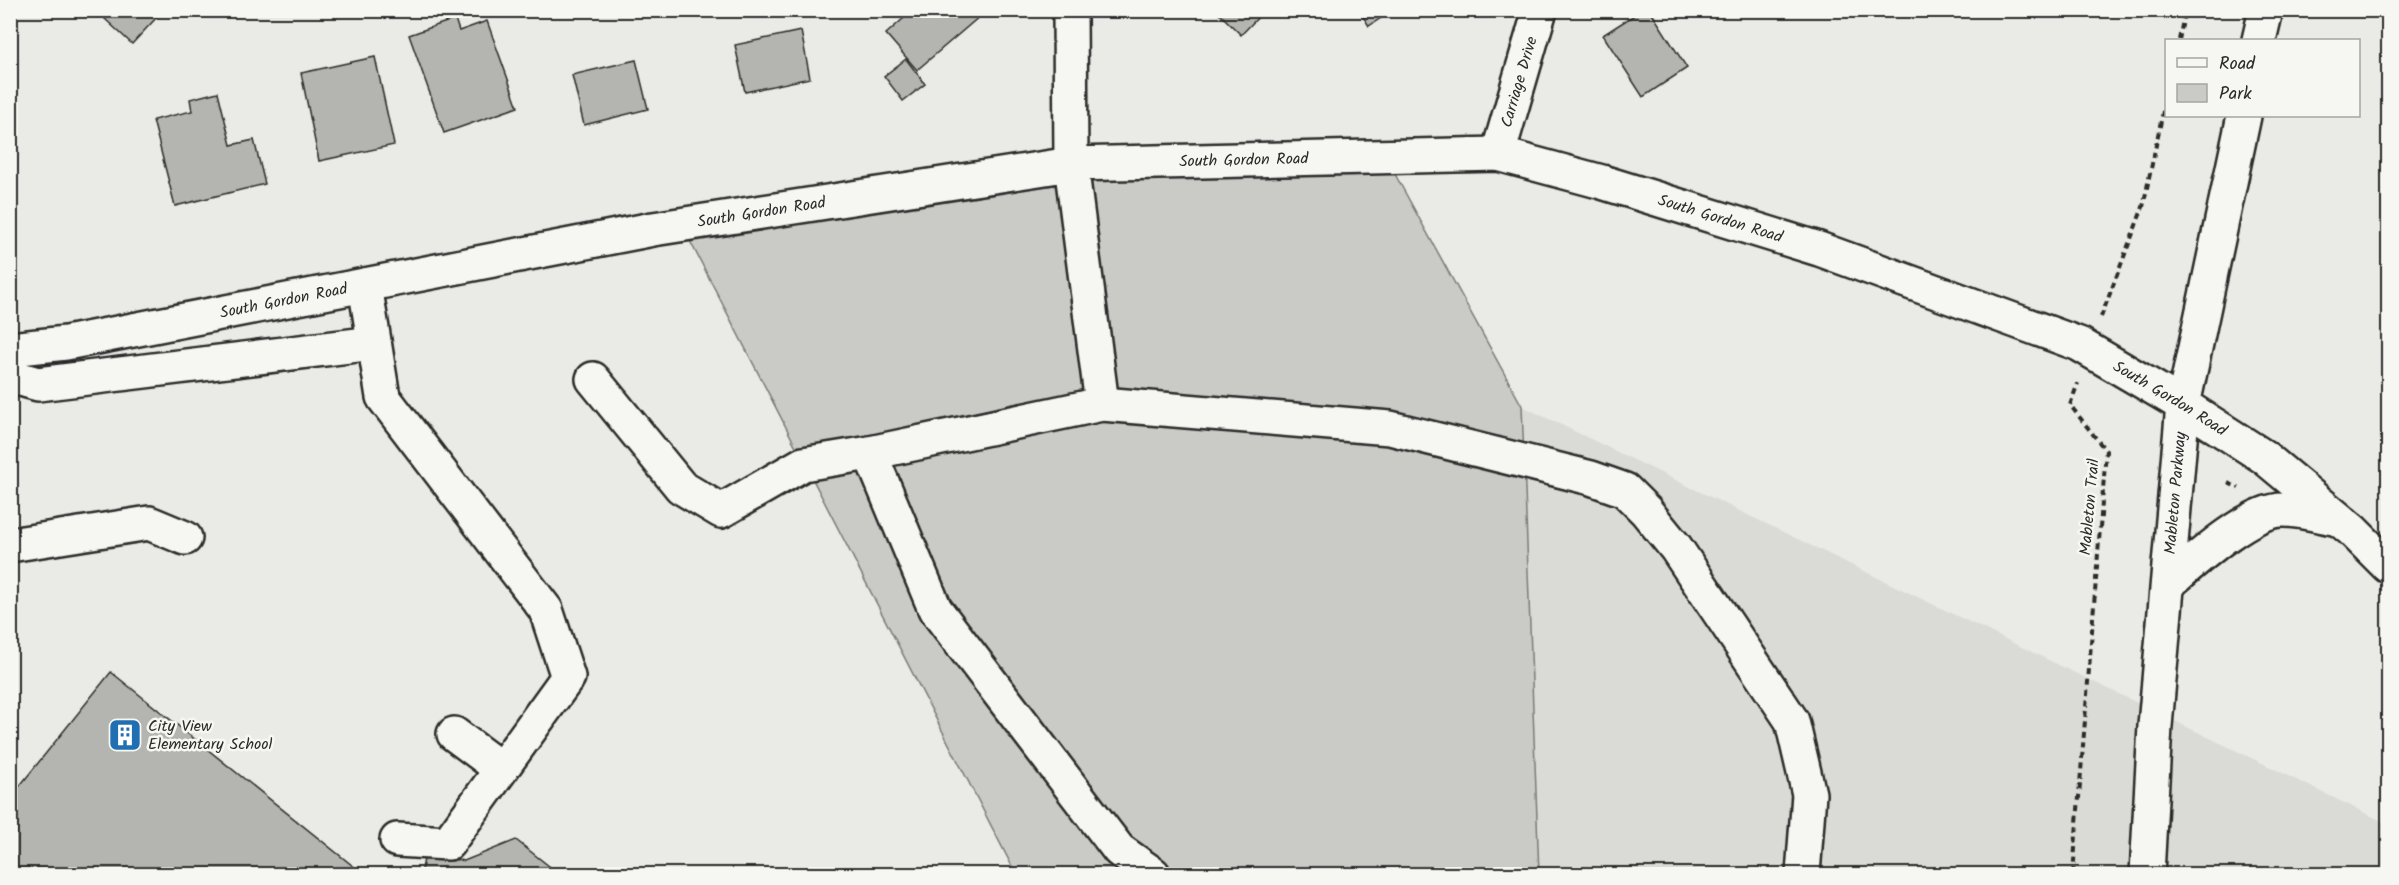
<svg xmlns="http://www.w3.org/2000/svg" width="2399" height="885" viewBox="0 0 2399 885" font-family="Kalam,sans-serif">
	<style>
		.built { fill: #dadad6 }
		.green { fill: #cacac7; stroke: #7a7a79; stroke-width: 1.5 }
		.building { fill: #b4b4b1; stroke: #2b2b2b; stroke-width: 1.5 }
		.lines { fill: none; stroke-linecap: round; stroke-linejoin: round }
		.minor-casing { stroke: #2b2b2b; stroke-width: 38 }
		.major-casing { stroke: #2b2b2b; stroke-width: 38 }
		.path { stroke: #2b2b2b; stroke-width: 4; stroke-dasharray: 6 4.5; stroke-linecap: butt }
		.minor { stroke: #f6f6f2; stroke-width: 33 }
		.major { stroke: #f6f6f2; stroke-width: 33 }
		.labels { text-anchor: middle; dominant-baseline: central; stroke-width: 5; stroke-linejoin: round; paint-order: stroke }
		.street-label { font-size: 16px; fill: #2b2b2b; stroke: #f6f6f2 }
		.poi-label { font-size: 16px; fill: #2b2b2b; stroke: #f6f6f2; text-anchor: start }
	</style>
	<rect width="100%" height="100%" fill="#eaeae6"/>
	<filter id="ink" filterUnits="userSpaceOnUse"><feTurbulence type="fractalNoise" baseFrequency=".0167" numOctaves="2"/><feDisplacementMap in="SourceGraphic" scale="12" xChannelSelector="R" yChannelSelector="G"/><feConvolveMatrix kernelMatrix="1 2 1 2 8 2 1 2 1" color-interpolation-filters="sRGB"/></filter>
	<g filter="url(#ink)">
		<!-- built -->
		<path class="built" d="M1522 406 2388 824V874H1539Z"/>
		<!-- green -->
		<path class="green" d="M1379 145 1522 406 1539 874H1016L688 237 866 208Z"/>
		<!-- building -->
		<g class="building">
			<path d="M113 10H149L157 17 132 44 105 19Z"/>
			<path d="M913 10H987L917 70 886 34Z"/>
			<path d="M1216 10H1265L1241 35Z"/>
			<path d="M1359 10H1393L1369 26Z"/>
			<path d="M1642 10H1650L1687 68 1643 97 1603 35Z"/>
			<path d="M455 19 459 31 487 21 518 107 444 133 409 35Z"/>
			<path d="M801 31 810 78 745 92 735 45Z"/>
			<path d="M375 57 394 145 319 161 301 73Z"/>
			<path d="M906 59 925 84 903 101 884 76Z"/>
			<path d="M636 60 648 109 584 125 572 75Z"/>
			<path d="M218 92 231 145 254 140 265 184 175 206 153 120 192 111 190 99Z"/>
			<path d="M111 672 363 874H10V798Z"/>
			<path d="M516 840 559 874H421L425 854 464 861Z"/>
		</g>
		<g class="lines">
			<!-- minor casing -->
			<g class="minor-casing">
				<g id="minor">
					<path d="M1070 10 1071 164 1102 404"/>
					<path id="s1" d="M1498 154 1540 10"/>
					<path d="M365 285 383 397 546 610 568 677 448 843 397 840"/>
					<path id="s2" d="M10 349 66 343 653 229 1071 164 1498 154 1602 182 1819 249 2079 344 2183 405 2264 457 2352 530 2388 566"/>
					<path d="M10 376 38 384 374 343"/>
					<path d="M593 379 681 487 721 511 803 464 870 453"/>
					<path d="M10 545 149 523 185 538"/>
					<path d="M454 734 501 769"/>
					<path d="M1153 874 1119 850 935 609 870 453 1102 404 1390 428 1591 478 1625 490 1646 511 1676 548 1792 721 1809 794 1803 874"/>
				</g>
			</g>
			<!-- major casing -->
			<g class="major-casing">
				<g id="major">
					<path d="M2259 40 2266 10"/>
					<path d="M2168 584C2193 562 2249 510 2283 510 2302 510 2321 516 2338 519"/>
					<path id="s3" d="M2147 874 2155 726 2183 405 2244 116"/>
				</g>
			</g>
			<!-- path -->
			<g class="path">
				<path d="M2179 40 2185 10"/>
				<path d="M2101 317 2143 207 2166 97"/>
				<path d="M2228 483 2239 488"/>
				<path d="M2073 874 2106 451 2070 405 2078 383"/>
			</g>
			<!-- minor -->
			<use href="#minor" class="minor"/>
			<!-- major -->
			<use href="#major" class="major"/>
		</g>
	</g>
	<!-- icons -->
	<defs>
		<g id="building-square" transform="scale(1.725)"><rect x="-9" y="-9" width="18" height="18" rx="4" fill="#1f6fb2" stroke="#f6f6f2"/><path d="M-4-6H4V6H1V3H-1V6H-4ZM-2.5-4.3h1.7v1.8h-1.7ZM.8-4.3h1.7v1.8H.8ZM-2.5-1h1.7V.8h-1.7ZM.8-1h1.7V.8H.8Z" fill="#fff"/></g>
	</defs>
	<g fill-rule="evenodd">
		<use href="#building-square" x="125" y="735"/>
	</g>
	<g class="labels">
		<!-- street labels -->
		<g class="street-label">
			<text stroke="none"><textPath href="#s1" startOffset="75">Carriage Drive</textPath></text>
			<text stroke="none"><textPath href="#s2" startOffset="1250">South Gordon Road</textPath></text>
			<text stroke="none"><textPath href="#s2" startOffset="764">South Gordon Road</textPath></text>
			<text stroke="none"><textPath href="#s2" startOffset="1736">South Gordon Road</textPath></text>
			<text stroke="none"><textPath href="#s2" startOffset="278">South Gordon Road</textPath></text>
			<text stroke="none"><textPath href="#s2" startOffset="2222">South Gordon Road</textPath></text>
			<text stroke="none"><textPath href="#s3" startOffset="382">Mableton Parkway</textPath></text>
			<text transform="translate(2090 507) rotate(-85)">Mableton Trail</text>
		</g>
		<!-- poi labels -->
		<g class="poi-label">
			<text x="148" y="726">City View<tspan x="148" dy="18">Elementary School</tspan></text>
		</g>
	</g>
	<!-- margin -->
	<rect width="2399" height="885" fill="none" stroke="#f6f6f2" stroke-width="36"/>
	<rect x="18" y="18" width="2363" height="849" fill="none" stroke="#2b2b2b" stroke-width="2" filter="url(#ink)"/>
	<!-- legend -->
	<rect x="2165" y="39" width="195" height="78" fill="#f6f6f2" stroke="#a5a5a2" stroke-width="1.5"/>
	<rect x="2177" y="58" width="30" height="9" fill="#f6f6f2" stroke="#a5a5a2" stroke-width="1.5"/>
	<text x="2219" y="69" font-size="18" fill="#2b2b2b">Road</text>
	<rect x="2177" y="84" width="30" height="18" fill="#cacac7" stroke="#a5a5a2" stroke-width="1.5"/>
	<text x="2219" y="99" font-size="18" fill="#2b2b2b">Park</text>
</svg>
